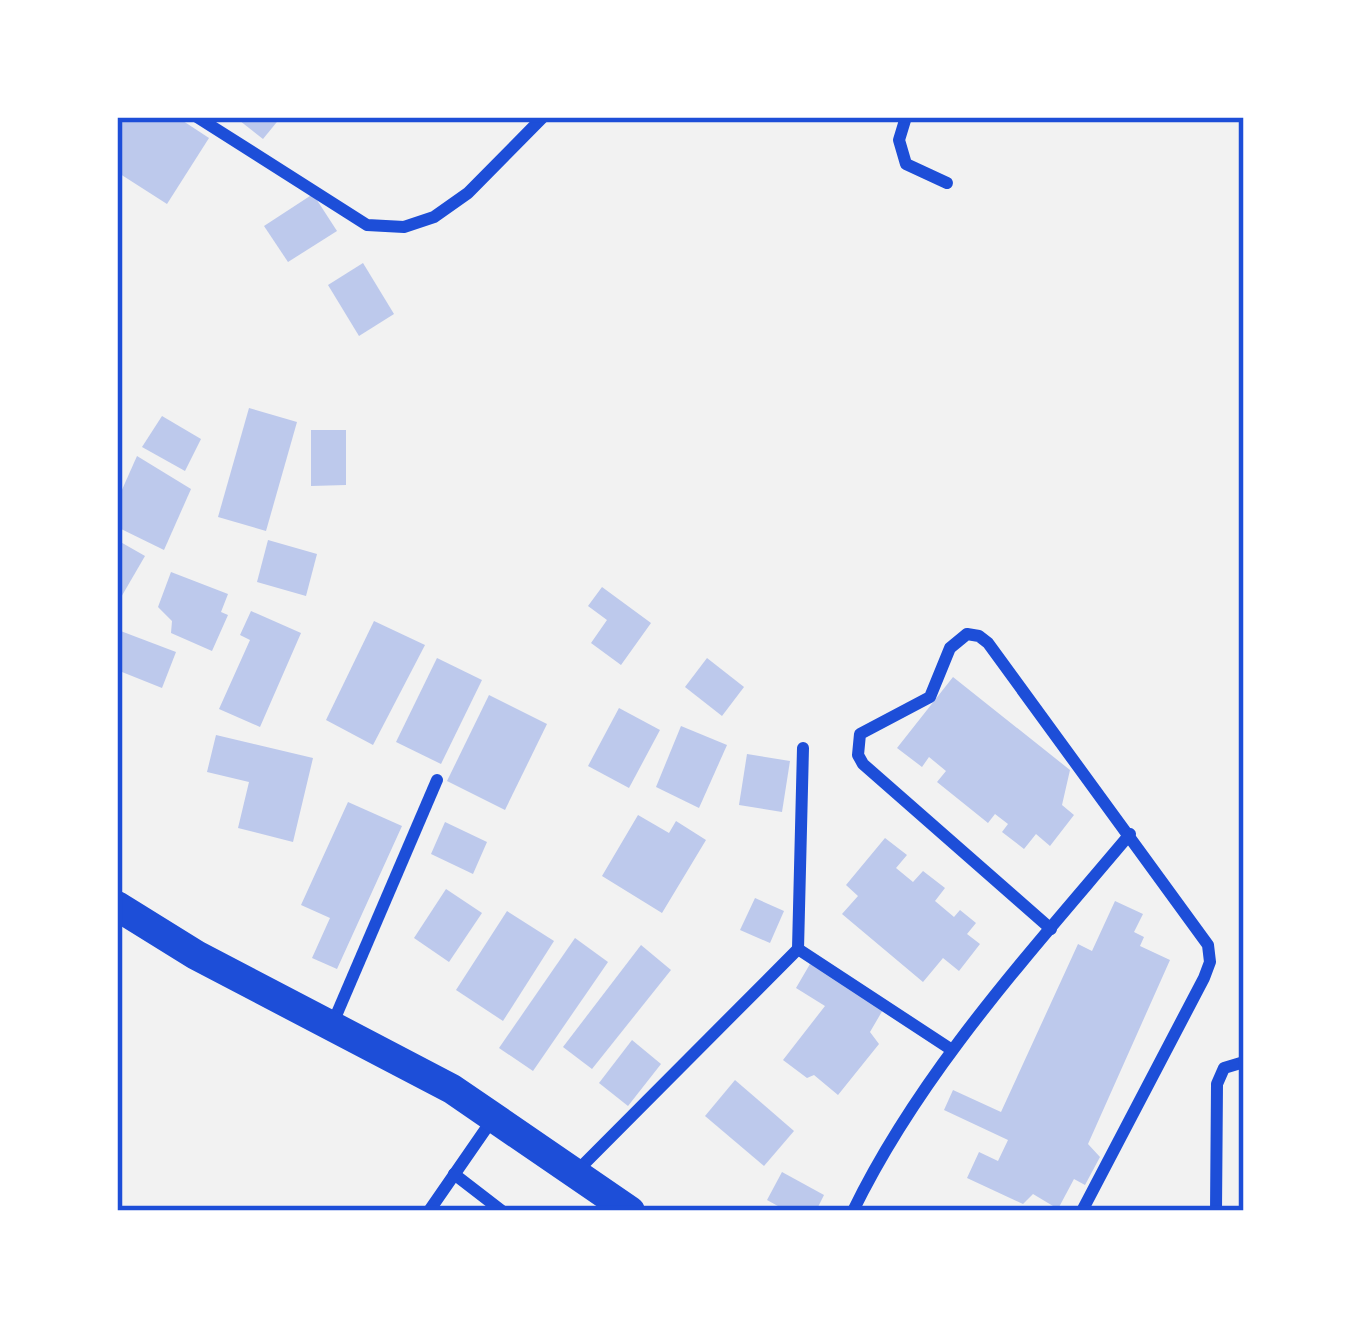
<svg xmlns="http://www.w3.org/2000/svg" width="1361" height="1328" viewBox="0 0 1361 1328" font-family="Cabin,sans-serif">
	<style>
		.building { fill: #bdc9ec }
		.lines { fill: none; stroke-linecap: round; stroke-linejoin: round }
		.minor { stroke: #1d4ed8; stroke-width: 12 }
		.trunk { stroke: #1d4ed8; stroke-width: 30 }
		.neatline { fill: none; stroke: #1d4ed8; stroke-width: 4.5 }
	</style>
	<rect width="100%" height="100%" fill="#f2f2f2"/>
	<!-- building -->
	<g class="building">
		<path d="M122 117H177L209 138 167 204 117 172V125Z"/>
		<path d="M235 117H281L263 139Z"/>
		<path d="M313 194 337 231 288 262 264 226Z"/>
		<path d="M363 263 394 314 359 336 328 285Z"/>
		<path d="M249 408 297 422 266 531 218 517Z"/>
		<path d="M162 416 201 439 185 471 142 447Z"/>
		<path d="M311 430H346V485L311 486Z"/>
		<path d="M137 456 191 489 164 550 117 527V501Z"/>
		<path d="M117 540 145 556 120 599 117 598Z"/>
		<path d="M268 540 317 554 306 596 257 582Z"/>
		<path d="M171 572 228 594 221 612 228 615 212 651 171 633 172 621 158 607Z"/>
		<path d="M602 587 651 623 621 665 591 643 607 620 588 606Z"/>
		<path d="M251 611 301 633 260 727 219 709 250 640 240 635Z"/>
		<path d="M374 621 425 645 373 745 326 720Z"/>
		<path d="M118 630 176 652 162 688 117 670Z"/>
		<path d="M437 658 482 680 441 764 396 742Z"/>
		<path d="M707 658 744 687 722 716 685 687Z"/>
		<path d="M953 677 1070 770 1062 805 1074 815 1050 846 1036 834 1024 849 1002 832 1008 824 995 814 988 823 937 782 946 771 929 757 922 767 897 748Z"/>
		<path d="M489 695 547 724 505 810 447 781Z"/>
		<path d="M619 708 660 730 629 788 588 766Z"/>
		<path d="M681 726 727 745 699 808 656 787Z"/>
		<path d="M216 735 313 758 293 842 238 828 249 782 207 772Z"/>
		<path d="M747 754 790 761 782 812 739 805Z"/>
		<path d="M348 802 402 826 337 969 312 958 330 918 301 905Z"/>
		<path d="M638 815 669 833 676 821 706 840 662 913 602 876Z"/>
		<path d="M445 822 487 842 473 874 431 854Z"/>
		<path d="M885 838 907 855 896 868 913 882 923 871 945 888 935 901 954 917 960 910 976 923 967 934 980 944 959 971 943 958 923 982 842 914 858 896 846 885Z"/>
		<path d="M446 889 482 913 449 962 414 938Z"/>
		<path d="M755 898 784 911 770 943 740 930Z"/>
		<path d="M1115 901 1143 914 1134 932 1144 937 1140 946 1170 960 1088 1144 1100 1157 1085 1185 1074 1179 1058 1209 1033 1194 1023 1204 967 1178 979 1152 998 1161 1008 1140 944 1110 953 1090 1001 1112 1078 944 1092 951Z"/>
		<path d="M507 911 554 941 503 1021 456 990Z"/>
		<path d="M575 938 608 962 533 1071 499 1048Z"/>
		<path d="M641 945 671 970 592 1069 563 1047Z"/>
		<path d="M810 964 884 1008 870 1032 879 1044 838 1095 814 1075 807 1078 783 1060 825 1006 796 988Z"/>
		<path d="M632 1040 661 1064 628 1106 599 1083Z"/>
		<path d="M735 1080 794 1131 764 1166 705 1116Z"/>
		<path d="M782 1172 824 1195 816 1211H787L767 1200Z"/>
	</g>
	<g class="lines">
		<!-- minor -->
		<g class="minor">
			<path d="M197 117 367 225 404 227 434 217 468 193 543 117"/>
			<path d="M906 117 899 140 906 164 947 183"/>
			<path d="M1051 929 863 764 858 755 860 734 930 697 950 648 967 634 979 636 988 643 1208 945 1210 962 1204 978 1082 1211"/>
			<path d="M798 949 952 1050"/>
			<path d="M332 1025 437 780"/>
			<path d="M577 1171 798 949 803 748"/>
			<path d="M454 1174 502 1211"/>
			<path d="M429 1211 494 1117"/>
			<path d="M853 1211C921 1071 1030 953 1130 834"/>
			<path d="M1216 1211 1217 1084 1224 1068 1244 1062"/>
		</g>
		<!-- trunk -->
		<path class="trunk" d="M117 906 196 955 452 1089 630 1211"/>
	</g>
	<!-- border -->
	<rect width="1361" height="1328" fill="none" stroke="#ffffff" stroke-width="240"/>
	<rect x="120" y="120" width="1121" height="1088" class="neatline"/>
</svg>
